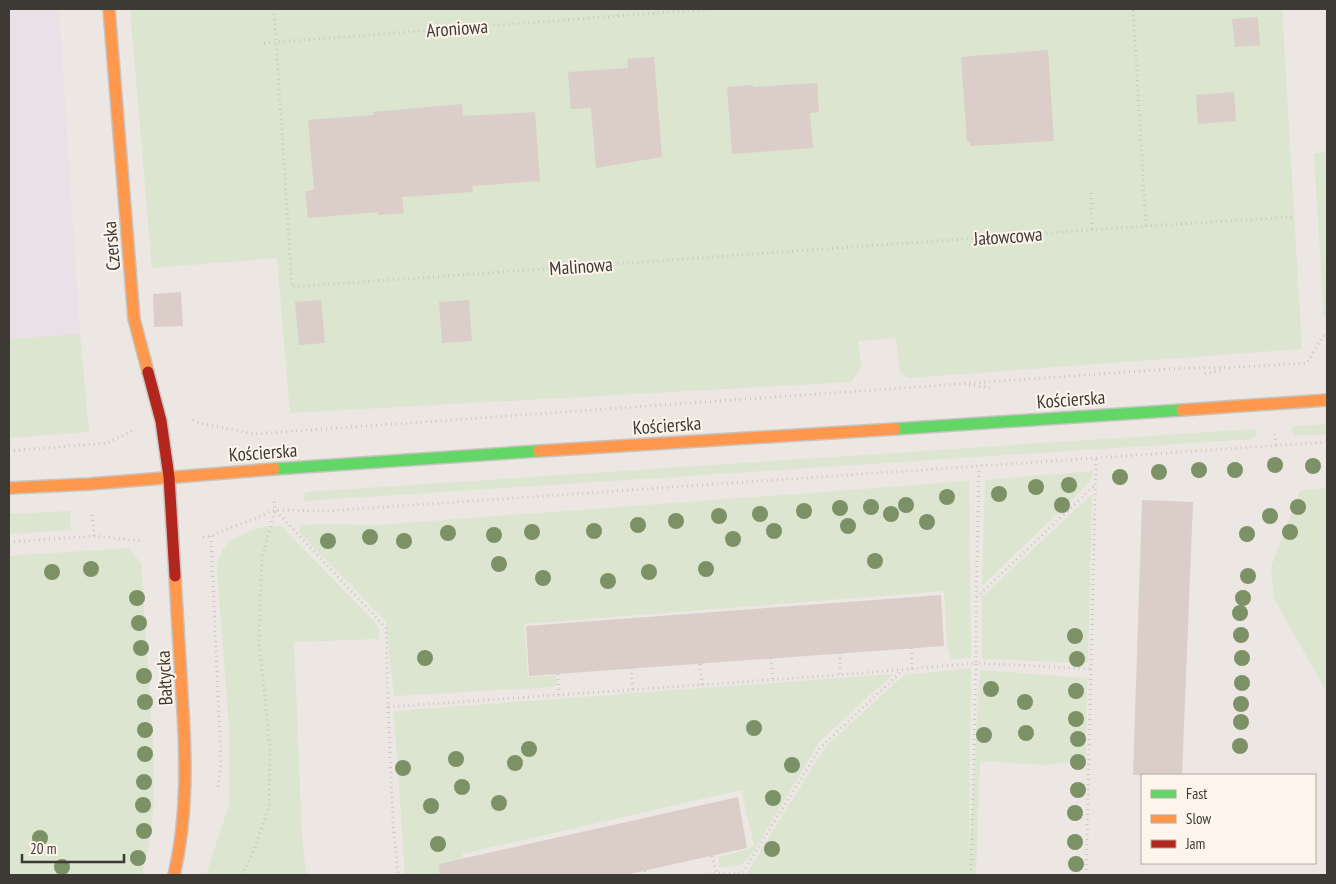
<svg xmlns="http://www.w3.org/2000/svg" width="1336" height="884" viewBox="0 0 1336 884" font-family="'PT Sans Narrow',sans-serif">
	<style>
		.industrial { fill: #eae0e8 }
		.green { fill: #dbe5d0 }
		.building { fill: #dbcec8 }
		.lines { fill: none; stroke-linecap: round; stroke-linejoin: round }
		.fast-casing { stroke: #c7c4c0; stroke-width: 14 }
		.slow-casing { stroke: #c7c4c0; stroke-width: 14 }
		.jam-casing { stroke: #c7c4c0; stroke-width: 14 }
		.path { stroke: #cac9c7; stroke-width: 3; stroke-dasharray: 1 4; stroke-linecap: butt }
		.fast { stroke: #63d668; stroke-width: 11 }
		.slow { stroke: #ff974d; stroke-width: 11 }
		.jam { stroke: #b3261e; stroke-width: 11 }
		.tree { fill: #7d9167 }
		.labels { text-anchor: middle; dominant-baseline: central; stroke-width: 4; stroke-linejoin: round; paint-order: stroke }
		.street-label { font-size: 19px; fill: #3d3a36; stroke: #fdf5eb }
	</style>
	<rect width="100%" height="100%" fill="#ece7e2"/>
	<!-- industrial -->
	<path class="industrial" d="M9 9H59L80 334 9 339Z"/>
	<!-- green -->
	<g class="green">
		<path d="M130 9H1282L1302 349 909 378 900 373 896 338 858 341 861 367 851 382 290 413 277 258 152 268Z"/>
		<path d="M1327 152V318H1324L1314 153Z"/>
		<path d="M80 334 89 432 9 438V339Z"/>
		<path d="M1327 424V435H1294L1292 431 1293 426Z"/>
		<path d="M1255 429 1257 435 1252 439 304 501 305 492Z"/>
		<path d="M1093 471 1091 481 982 586 985 480Z"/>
		<path d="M969 481 971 658 951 659 947 645 944 591 524 624 528 677 556 675 557 684 554 687 394 696 386 622 299 532 300 525 325 524 377 525Z"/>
		<path d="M1327 488V693L1274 598 1271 567 1300 491Z"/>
		<path d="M1092 494 1088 663 982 659V597Z"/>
		<path d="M70 511 71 530 9 534V514Z"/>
		<path d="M265 526H281L376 623 379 629V639L294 642 302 837 306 875H206L229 805V727L217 569C218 564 219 558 221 553 229 537 250 532 265 526Z"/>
		<path d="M128 548 141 563C144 608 147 652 150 697 154 757 159 816 142 875H9V556Z"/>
		<path d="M971 668 969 857 980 670 1087 678 1086 760 1045 765 980 761 976 875H749L748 871 826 746 904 675Z"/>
		<path d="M893 674 820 741 755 849C743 867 740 865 719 868V857L749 849 754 844 741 790 462 854 466 875H405L394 712 408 710Z"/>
	</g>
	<!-- building -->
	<g class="building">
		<path d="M1258 17 1260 45 1235 47 1232 19Z"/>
		<path d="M1048 50 1054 141 970 146V142H967L961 57Z"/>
		<path d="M654 57 662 157 596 168 591 108 571 109 568 72 628 68 627 59Z"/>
		<path d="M817 83 819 112 810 113 813 148 732 154 727 87 753 85V87Z"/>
		<path d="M1234 92 1236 121 1198 124 1196 95Z"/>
		<path d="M462 104 463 116 535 112 540 181 472 186 473 192 402 197 404 213 378 215V212L308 218 305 191 314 190 308 120 374 115 373 112Z"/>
		<path d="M181 292 183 326 154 327 153 294Z"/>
		<path d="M321 300 325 343 299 345 295 302Z"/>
		<path d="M469 300 472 341 442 343 439 302Z"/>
		<path d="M1142 500 1193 502 1182 775H1133Z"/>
		<path d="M941 595 944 646 529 676 526 626Z"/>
		<path d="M738 797 747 848 625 875H440L439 864Z"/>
	</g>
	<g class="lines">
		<!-- fast casing -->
		<g class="fast-casing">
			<g id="fast">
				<path d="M895 429 1182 410"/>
				<path d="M274 469 539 451"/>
			</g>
		</g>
		<!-- slow casing -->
		<g class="slow-casing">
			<g id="slow">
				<path d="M109 9 134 319 148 372"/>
				<path d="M1182 410 1327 400"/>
				<path d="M539 451 895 429"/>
				<path d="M9 488 90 484 274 469"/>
				<path d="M174 875C188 816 186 755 182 695 180 656 177 616 175 576"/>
			</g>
		</g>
		<!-- jam casing -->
		<g class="jam-casing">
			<path id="jam" d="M148 372 161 421 169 477 175 576"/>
		</g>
		<!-- path -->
		<g class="path">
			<path d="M274 9 292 287 1146 226 1133 9"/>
			<path d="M616 9 617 15"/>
			<path d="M264 43 709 9"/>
			<path d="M1091 193 1092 230"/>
			<path d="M1146 226 1293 217"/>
			<path d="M1205 374 1223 370"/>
			<path d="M969 385 990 388"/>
			<path d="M193 420 199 423 254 434 1184 368C1226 368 1266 366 1307 363L1323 336H1327"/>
			<path d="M1275 434 1276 446"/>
			<path d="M9 451 107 443 132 431"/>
			<path d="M276 511 386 628 388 707 840 675 976 663V598L1095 485"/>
			<path d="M92 515 94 536"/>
			<path d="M211 536 221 763 218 788"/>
			<path d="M203 537 211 536 275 510 326 511 1327 442"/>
			<path d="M9 542 94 536 142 541"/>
			<path d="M976 597 979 467"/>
			<path d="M911 648 912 669"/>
			<path d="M840 653V675"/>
			<path d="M771 658 773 680"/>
			<path d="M700 664 702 685"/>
			<path d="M631 668 633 690"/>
			<path d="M558 674 559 695"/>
			<path d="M388 707 393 822 398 875"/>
			<path d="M712 856 717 873"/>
			<path d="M645 871 646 875"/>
			<path d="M242 875 255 848 269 807 270 748 259 641 262 557 275 510 274 501"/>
			<path d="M709 875 717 873 742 874 820 748 902 671"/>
			<path d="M971 875 976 663 1091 669"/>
			<path d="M1086 875 1096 459"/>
		</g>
		<!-- fast -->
		<use href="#fast" class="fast"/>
		<!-- slow -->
		<use href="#slow" class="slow"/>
		<!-- jam -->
		<use href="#jam" class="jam"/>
	</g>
	<!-- trees -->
	<g class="tree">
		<circle cx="1275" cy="465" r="8"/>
		<circle cx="1313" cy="466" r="8"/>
		<circle cx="1199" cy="470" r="8"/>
		<circle cx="1235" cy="470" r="8"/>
		<circle cx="1159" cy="472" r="8"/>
		<circle cx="1120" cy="477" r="8"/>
		<circle cx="1069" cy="485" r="8"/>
		<circle cx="1036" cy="487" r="8"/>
		<circle cx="999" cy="494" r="8"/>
		<circle cx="947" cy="497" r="8"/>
		<circle cx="906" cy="505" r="8"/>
		<circle cx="1062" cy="505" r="8"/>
		<circle cx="871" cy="507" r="8"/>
		<circle cx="1298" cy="507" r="8"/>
		<circle cx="840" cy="508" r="8"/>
		<circle cx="804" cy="511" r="8"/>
		<circle cx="760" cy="514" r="8"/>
		<circle cx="891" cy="514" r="8"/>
		<circle cx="719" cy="516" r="8"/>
		<circle cx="1270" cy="516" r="8"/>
		<circle cx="676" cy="521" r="8"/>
		<circle cx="927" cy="522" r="8"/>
		<circle cx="638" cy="525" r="8"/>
		<circle cx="848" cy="526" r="8"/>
		<circle cx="594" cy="531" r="8"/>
		<circle cx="774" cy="531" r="8"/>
		<circle cx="532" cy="532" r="8"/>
		<circle cx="1290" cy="532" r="8"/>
		<circle cx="448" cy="533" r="8"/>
		<circle cx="1247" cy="534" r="8"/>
		<circle cx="494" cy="535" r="8"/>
		<circle cx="370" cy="537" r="8"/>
		<circle cx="733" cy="539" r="8"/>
		<circle cx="328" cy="541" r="8"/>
		<circle cx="404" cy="541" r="8"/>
		<circle cx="875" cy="561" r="8"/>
		<circle cx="499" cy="564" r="8"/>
		<circle cx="91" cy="569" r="8"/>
		<circle cx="706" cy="569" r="8"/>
		<circle cx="52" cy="572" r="8"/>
		<circle cx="649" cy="572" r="8"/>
		<circle cx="1248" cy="576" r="8"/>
		<circle cx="543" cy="578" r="8"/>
		<circle cx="608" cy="581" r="8"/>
		<circle cx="137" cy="598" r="8"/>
		<circle cx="1243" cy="598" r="8"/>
		<circle cx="1240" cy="613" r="8"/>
		<circle cx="139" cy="623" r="8"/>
		<circle cx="1241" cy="635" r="8"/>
		<circle cx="1075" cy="636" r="8"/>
		<circle cx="141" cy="648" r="8"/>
		<circle cx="425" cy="658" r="8"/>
		<circle cx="1242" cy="658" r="8"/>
		<circle cx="1077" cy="659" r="8"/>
		<circle cx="144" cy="676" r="8"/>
		<circle cx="1242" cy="683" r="8"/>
		<circle cx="991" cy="689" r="8"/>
		<circle cx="1076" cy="691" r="8"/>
		<circle cx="145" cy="702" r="8"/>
		<circle cx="1025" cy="702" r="8"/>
		<circle cx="1241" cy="704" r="8"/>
		<circle cx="1076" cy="719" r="8"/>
		<circle cx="1241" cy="722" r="8"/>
		<circle cx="754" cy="728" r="8"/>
		<circle cx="145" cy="730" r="8"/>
		<circle cx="1026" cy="733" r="8"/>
		<circle cx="984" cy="735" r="8"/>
		<circle cx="1078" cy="739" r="8"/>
		<circle cx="1240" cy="746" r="8"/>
		<circle cx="529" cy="749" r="8"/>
		<circle cx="145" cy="754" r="8"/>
		<circle cx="456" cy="759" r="8"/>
		<circle cx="1078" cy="762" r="8"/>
		<circle cx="515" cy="763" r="8"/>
		<circle cx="792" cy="765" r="8"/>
		<circle cx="403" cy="768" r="8"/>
		<circle cx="144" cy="782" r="8"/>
		<circle cx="462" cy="787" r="8"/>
		<circle cx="1078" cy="790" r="8"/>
		<circle cx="773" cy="798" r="8"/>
		<circle cx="499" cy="803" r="8"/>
		<circle cx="143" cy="805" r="8"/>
		<circle cx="431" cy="806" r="8"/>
		<circle cx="1075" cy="813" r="8"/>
		<circle cx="144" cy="831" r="8"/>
		<circle cx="40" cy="838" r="8"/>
		<circle cx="1075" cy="842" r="8"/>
		<circle cx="438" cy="844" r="8"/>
		<circle cx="772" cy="849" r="8"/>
		<circle cx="138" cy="858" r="8"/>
		<circle cx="1076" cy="864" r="8"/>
		<circle cx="62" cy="867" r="8"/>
	</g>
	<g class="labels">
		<!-- street labels -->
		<g class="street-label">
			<text transform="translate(457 28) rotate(-4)">Aroniowa</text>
			<text transform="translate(1008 236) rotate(-4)">Jałowcowa</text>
			<text transform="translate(111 246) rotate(-95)">Czerska</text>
			<text transform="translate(581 266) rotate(-4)">Malinowa</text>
			<text transform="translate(1071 399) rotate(-4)">Kościerska</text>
			<text transform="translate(667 425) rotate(-4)">Kościerska</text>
			<text transform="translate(263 452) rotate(-4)">Kościerska</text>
			<text transform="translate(164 678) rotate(-93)">Bałtycka</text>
		</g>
	</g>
	<!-- border -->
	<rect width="1336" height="884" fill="none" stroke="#3d3a36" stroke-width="20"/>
	<!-- legend -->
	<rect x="1141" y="774" width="175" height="90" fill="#fdf5eb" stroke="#b0aaa3"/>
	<rect x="1151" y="790" width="25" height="8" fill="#63d668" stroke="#b0aaa3"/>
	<text x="1186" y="799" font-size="15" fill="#3d3a36">Fast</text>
	<rect x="1151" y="815" width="25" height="8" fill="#ff974d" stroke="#b0aaa3"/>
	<text x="1186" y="824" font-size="15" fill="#3d3a36">Slow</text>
	<rect x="1151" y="840" width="25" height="8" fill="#b3261e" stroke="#b0aaa3"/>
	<text x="1186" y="849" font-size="15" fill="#3d3a36">Jam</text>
	<!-- scale -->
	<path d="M22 854v8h102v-8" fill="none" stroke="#3d3a36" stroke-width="2.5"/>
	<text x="30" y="854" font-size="15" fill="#3d3a36" stroke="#fdf5eb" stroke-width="4" paint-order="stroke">20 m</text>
</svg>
